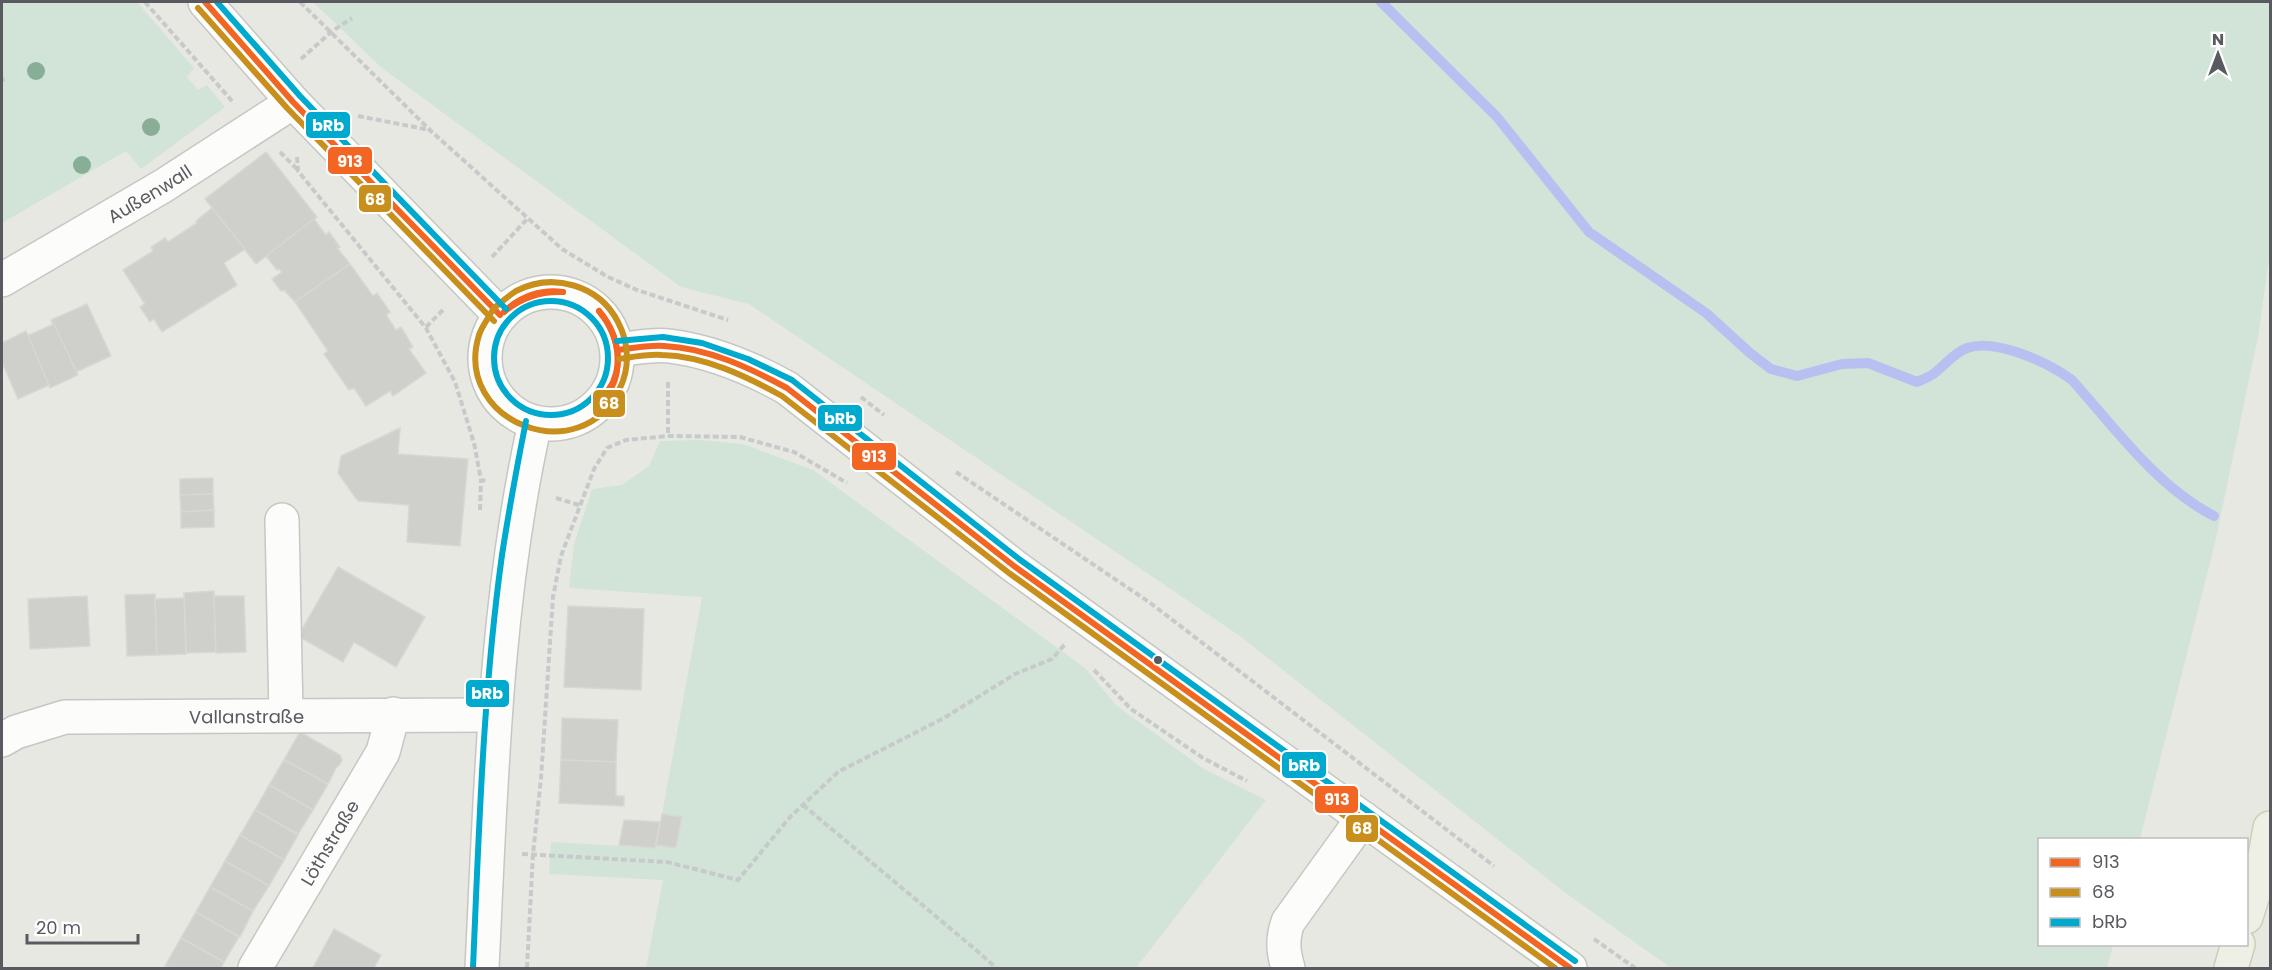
<svg xmlns="http://www.w3.org/2000/svg" width="2272" height="970" viewBox="0 0 2272 970" font-family="Poppins,sans-serif">
	<style>
		.green { fill: #d1e4d7 }
		.lines { fill: none; stroke-linecap: round; stroke-linejoin: round }
		.stream { stroke: #b8c0f2; stroke-width: 10 }
		.building { fill: #cfcfcc; stroke: #d7d8d2; stroke-width: 1.5 }
		.minor-casing { stroke: #c6c6c5; stroke-width: 36 }
		.major-casing { stroke: #cbcfb3; stroke-width: 36 }
		.path { stroke: #c6caca; stroke-width: 4; stroke-dasharray: 6 3; stroke-linecap: butt }
		.minor { stroke: #fcfcfb; stroke-width: 33 }
		.major { stroke: #eef0e6; stroke-width: 33 }
		.bus-1-casing { stroke: #fff; stroke-width: 10 }
		.bus-2-casing { stroke: #fff; stroke-width: 10 }
		.bus-3-casing { stroke: #fff; stroke-width: 10 }
		.bus-1 { stroke: #f26522; stroke-width: 6 }
		.bus-2 { stroke: #c88f1d; stroke-width: 6 }
		.bus-3 { stroke: #00a9ce; stroke-width: 6 }
		.tree { fill: #88ae98 }
		.bus-dot { fill: #595960; stroke: #fff; stroke-width: 2 }
		.labels { text-anchor: middle; dominant-baseline: central; stroke-width: 4.5; stroke-linejoin: round; paint-order: stroke }
		.street-label { font-size: 18px; fill: #595960; stroke: #fff }
		.line-badge { stroke: #fff; stroke-width: 2 }
		.badge-label { font-size: 16px; text-anchor: middle; font-weight: bold; fill: #fff }
	</style>
	<rect width="100%" height="100%" fill="#e8e8e3"/>
	<!-- green -->
	<g class="green">
		<path d="M2 2H137L194 68 187 77 198 90 207 85 225 107 141 169 126 151 2 223Z"/>
		<path d="M313 2H2270V251L2259 332 2215 543 2140 839 2040 840V944L2113 945 2107 968H1671L1563 891 1240 636 749 304 681 287 382 68Z"/>
		<path d="M700 440 743 444 813 470 1085 668 1117 706 1204 769 1266 800 1136 968H646L663 880 549 874 551 842 655 848 656 845 677 848 682 817 662 814 702 597 569 588 574 544 592 489 622 485 649 466 660 441Z"/>
	</g>
	<g class="lines">
		<!-- stream -->
		<path class="stream" d="M1381 2 1497 117 1589 232 1706 313 1750 353 1771 369 1797 376 1842 364 1868 363 1917 382C1924 379 1932 376 1937 371 1947 363 1954 353 1967 348 1996 338 2049 363 2072 380 2114 427 2157 487 2214 516"/>
	</g>
	<!-- building -->
	<g class="building">
		<path d="M266 152 317 217 256 264 205 199Z"/>
		<path d="M212 208 245 249 224 263 237 285 162 332 154 319 150 322 140 307 145 304 123 270 153 251 151 247 165 238 168 242 197 223 196 221Z"/>
		<path d="M314 219 326 235 329 232 340 247 337 248 350 264 295 302 284 290 281 291 272 279 282 272 279 269 277 270 266 256Z"/>
		<path d="M350 264 373 296 377 293 390 312 386 315 396 330 401 327 413 347 409 349 426 373 393 396 390 391 366 406 354 388 349 390 324 354 328 351 295 302Z"/>
		<path d="M87 304 111 356 76 372 51 320Z"/>
		<path d="M54 324 78 375 50 388 27 336Z"/>
		<path d="M26 331 49 385 18 399 2 362V343Z"/>
		<path d="M400 428 398 454 468 459 460 546 407 542 409 505 358 501 338 473 341 456Z"/>
		<path d="M213 478V494L180 495V479Z"/>
		<path d="M213 494 214 510 181 512 180 495Z"/>
		<path d="M214 510V527L181 528V512Z"/>
		<path d="M338 567 425 617 396 667 354 642 343 662 298 636Z"/>
		<path d="M214 591 216 652 186 653 184 593Z"/>
		<path d="M155 594 157 655 127 656 125 595Z"/>
		<path d="M87 596 90 646 30 649 28 599Z"/>
		<path d="M214 596H244L246 652 216 653Z"/>
		<path d="M184 598 186 654 157 655 155 599Z"/>
		<path d="M568 606 644 609 641 690 564 687Z"/>
		<path d="M562 718 618 720 616 762 561 760Z"/>
		<path d="M300 732 340 755 342 760 340 764 336 768 328 784 284 760Z"/>
		<path d="M284 760 328 784 313 810 269 785Z"/>
		<path d="M561 760 616 762V796H624V806L559 803Z"/>
		<path d="M269 785 313 810 298 834 255 810Z"/>
		<path d="M255 810 298 835 284 860 240 835Z"/>
		<path d="M662 814 682 817 676 848 656 845Z"/>
		<path d="M624 820 660 822 655 848 619 845Z"/>
		<path d="M240 835 284 860 269 886 225 861Z"/>
		<path d="M225 861 269 886 253 911 210 887Z"/>
		<path d="M210 887 253 911 240 937 196 912Z"/>
		<path d="M196 912 239 937 224 962 181 938Z"/>
		<path d="M334 929 381 955 374 968H313Z"/>
		<path d="M181 938 224 962 221 968H170L165 966Z"/>
	</g>
	<g class="lines">
		<!-- minor casing -->
		<g class="minor-casing">
			<g id="minor">
				<path d="M205 2 293 102 500 315"/>
				<path id="s1" d="M2 280 163 186 293 102"/>
				<circle cx="551" cy="358" r="66"/>
				<path d="M618 350C634 348 653 344 669 346 711 351 751 368 787 388L1014 566 1570 968"/>
				<path d="M282 520 286 715"/>
				<path id="s2" d="M2 740 16 732 65 717 495 715"/>
				<path id="s3" d="M255 968 383 752 393 714"/>
				<path d="M482 968C491 786 495 601 535 423"/>
				<path d="M1288 968C1283 951 1282 939 1288 922L1363 818"/>
			</g>
		</g>
		<!-- major casing -->
		<g class="major-casing">
			<g id="major">
				<path d="M2246 917 2265 856 2270 828"/>
				<path d="M2231 968 2238 944"/>
			</g>
		</g>
		<!-- path -->
		<g class="path">
			<path d="M145 2 232 101"/>
			<path d="M300 2 431 131 562 249 608 277 637 290 728 320"/>
			<path d="M301 59 331 32 352 18"/>
			<path d="M2 77 3 82"/>
			<path d="M358 116 430 130"/>
			<path d="M280 152 298 170"/>
			<path d="M297 157 298 171 426 328 455 382 474 443 481 480 488 481"/>
			<path d="M492 257 528 218"/>
			<path d="M426 327 444 309"/>
			<path d="M668 382V436"/>
			<path d="M861 397 884 415"/>
			<path d="M956 472 1149 602 1494 866"/>
			<path d="M556 498 579 505"/>
			<path d="M480 510 481 480"/>
			<path d="M1094 670 1131 709 1203 758 1247 781"/>
			<path d="M803 805 976 950 996 968"/>
			<path d="M522 854 667 862 738 880 791 816 838 772 944 718 1015 674 1052 659 1065 644"/>
			<path d="M1594 939 1635 968"/>
			<path d="M527 968 533 854 541 778 553 597 561 556 594 469 607 448 626 440 668 436 740 437 794 452 847 483"/>
		</g>
		<!-- minor -->
		<use href="#minor" class="minor"/>
		<!-- major -->
		<use href="#major" class="major"/>
		<!-- bus-1 casing -->
		<g class="bus-1-casing">
			<g id="bus-1">
				<path d="M205 2 293 102 500 315"/>
				<path d="M504 312C520 296 542 289 563 292"/>
				<path d="M504 312C522 297 541 291 563 292"/>
				<path d="M618 350C633 348 649 345 664 346 708 348 750 368 787 388L1014 566 1570 968"/>
				<path d="M596 405C602 398 609 390 613 382 624 358 615 330 599 311"/>
				<path d="M596 405C627 382 622 338 599 311"/>
			</g>
		</g>
		<!-- bus-2 casing -->
		<g class="bus-2-casing">
			<g id="bus-2">
				<path d="M198 8 287 108 494 321"/>
				<path d="M492 311C488 319 482 326 479 335 452 423 582 472 620 388 630 367 629 343 618 322 599 285 553 272 516 291 508 296 502 302 494 308"/>
				<path d="M619 359C633 357 647 354 662 355 704 356 746 376 782 396L1009 573 1555 968"/>
			</g>
		</g>
		<!-- bus-3 casing -->
		<g class="bus-3-casing">
			<g id="bus-3">
				<path d="M217 2 300 96 506 309"/>
				<circle cx="551" cy="358" r="57"/>
				<path d="M617 341 663 337 702 343 748 359 792 380 1019 559 1575 961"/>
				<path d="M473 968C479 830 483 692 502 555 509 510 517 466 526 421"/>
			</g>
		</g>
		<!-- bus-1 -->
		<use href="#bus-1" class="bus-1"/>
		<!-- bus-2 -->
		<use href="#bus-2" class="bus-2"/>
		<!-- bus-3 -->
		<use href="#bus-3" class="bus-3"/>
	</g>
	<!-- trees -->
	<g class="tree">
		<circle cx="36" cy="71" r="9"/>
		<circle cx="151" cy="127" r="9"/>
		<circle cx="82" cy="165" r="9"/>
	</g>
	<!-- markers -->
	<circle class="bus-dot" cx="1158" cy="660" r="5"/>
	<g class="labels">
		<!-- street labels -->
		<g class="street-label">
			<text stroke="none"><textPath href="#s1" startOffset="171">Außenwall</textPath></text>
			<text stroke="none"><textPath href="#s2" startOffset="249">Vallanstraße</textPath></text>
			<text stroke="none"><textPath href="#s3" startOffset="146">Löthstraße</textPath></text>
		</g>
	</g>
	<g class="line-badge">
		<rect x="305" y="111" width="46" height="28" rx="6" fill="#00a9ce"/>
		<rect x="327" y="146" width="46" height="29" rx="6" fill="#f26522"/>
		<rect x="358" y="184" width="34" height="29" rx="6" fill="#c88f1d"/>
		<rect x="592" y="389" width="34" height="29" rx="6" fill="#c88f1d"/>
		<rect x="817" y="404" width="46" height="28" rx="6" fill="#00a9ce"/>
		<rect x="851" y="442" width="46" height="29" rx="6" fill="#f26522"/>
		<rect x="465" y="679" width="45" height="29" rx="6" fill="#00a9ce"/>
		<rect x="1281" y="751" width="46" height="28" rx="6" fill="#00a9ce"/>
		<rect x="1314" y="785" width="45" height="29" rx="6" fill="#f26522"/>
		<rect x="1345" y="814" width="34" height="29" rx="6" fill="#c88f1d"/>
	</g>
	<g class="badge-label">
		<text x="328" y="131">bRb</text>
		<text x="350" y="167">913</text>
		<text x="375" y="205">68</text>
		<text x="609" y="409">68</text>
		<text x="840" y="424">bRb</text>
		<text x="874" y="462">913</text>
		<text x="487" y="699">bRb</text>
		<text x="1304" y="771">bRb</text>
		<text x="1337" y="805">913</text>
		<text x="1362" y="834">68</text>
	</g>
	<!-- border -->
	<rect width="2272" height="970" fill="none" stroke="#595960" stroke-width="6"/>
	<!-- legend -->
	<rect x="2038" y="838" width="210" height="108" fill="#ffffff" stroke="#bdbdbf" stroke-width="1.5"/>
	<rect x="2050" y="858" width="30" height="9" fill="#f26522" stroke="#bdbdbf" stroke-width="1.5"/>
	<text x="2092" y="868" font-size="18" fill="#595960">913</text>
	<rect x="2050" y="888" width="30" height="9" fill="#c88f1d" stroke="#bdbdbf" stroke-width="1.5"/>
	<text x="2092" y="898" font-size="18" fill="#595960">68</text>
	<rect x="2050" y="918" width="30" height="9" fill="#00a9ce" stroke="#bdbdbf" stroke-width="1.5"/>
	<text x="2092" y="928" font-size="18" fill="#595960">bRb</text>
	<!-- north arrow -->
	<g transform="translate(2218 54)" stroke="#ffffff" stroke-width="4.5" paint-order="stroke">
	<path d="M0-4.5L10 22L0 15L-10 22Z" fill="#595960"/>
	<text y="-9" font-size="16" font-weight="bold" text-anchor="middle" fill="#595960">N</text>
	</g>
	<!-- scale -->
	<path d="M27 934v9h111v-9" fill="none" stroke="#595960" stroke-width="3"/>
	<text x="36" y="934" font-size="18" fill="#595960" stroke="#ffffff" stroke-width="4.5" paint-order="stroke">20 m</text>
</svg>
